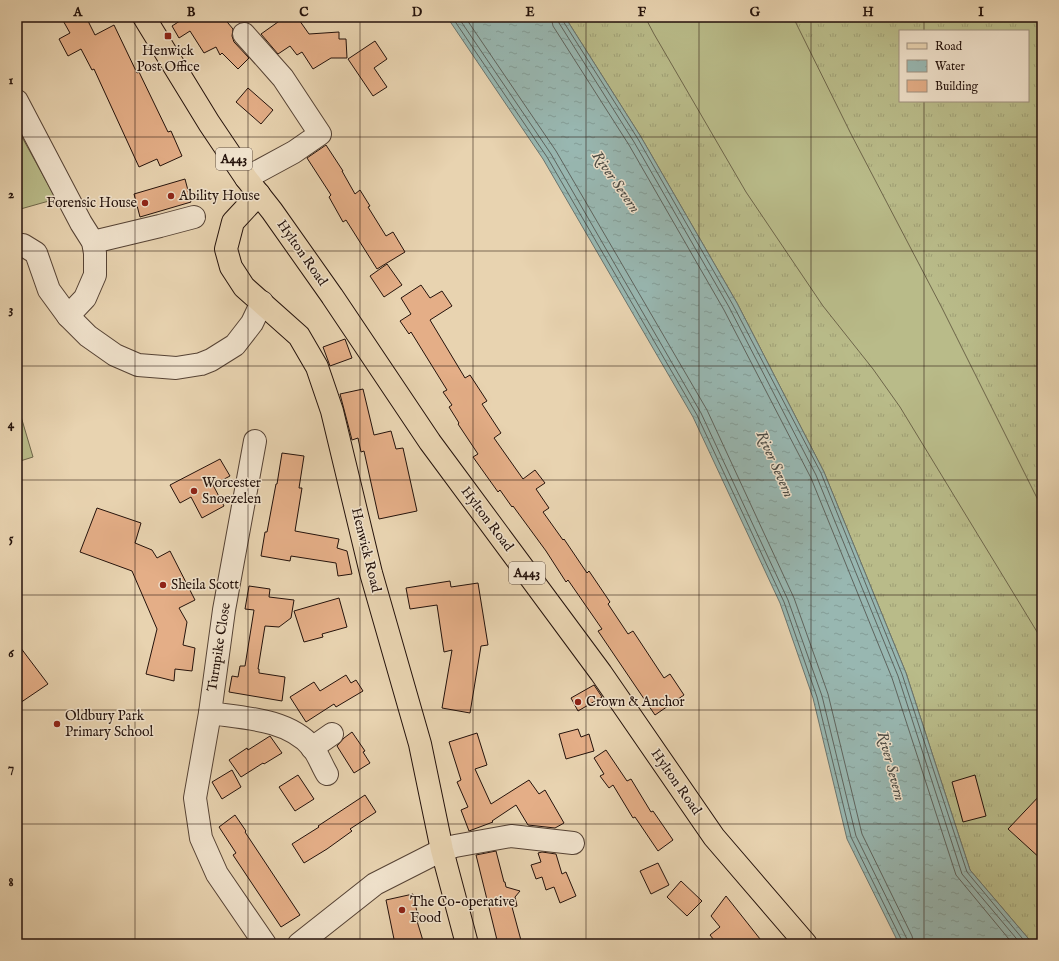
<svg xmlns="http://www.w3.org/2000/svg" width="1059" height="961" viewBox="0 0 1059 961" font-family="'IM FELL English',serif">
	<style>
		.grass { fill: url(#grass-tufts); stroke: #6e664a; fill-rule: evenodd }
		.garden { fill: #b9bb89; stroke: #6e664a }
		.water { fill: url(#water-ripples); stroke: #6a756f }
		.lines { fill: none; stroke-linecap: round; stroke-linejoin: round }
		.shore { stroke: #5e645e; stroke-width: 1 }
		.building { fill: #e4ae87; stroke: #24120b }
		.minor-casing { stroke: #554234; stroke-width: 24 }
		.major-casing { stroke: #24120b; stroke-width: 24 }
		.minor { stroke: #f0e2cc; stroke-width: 22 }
		.major { stroke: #e8d3b0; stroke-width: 22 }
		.grid { fill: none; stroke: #24120b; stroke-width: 1; stroke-opacity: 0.55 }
		.poi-dot { fill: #8f2418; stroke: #f0e2cc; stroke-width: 1.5 }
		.labels { text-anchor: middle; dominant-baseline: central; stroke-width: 3; stroke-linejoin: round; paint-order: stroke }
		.shield { fill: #f0e2cc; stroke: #615045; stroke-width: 1 }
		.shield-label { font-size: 13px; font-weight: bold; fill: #24120b }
		.poi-label { font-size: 14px; fill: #24120b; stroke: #f0e2cc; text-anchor: start }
		.street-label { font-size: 14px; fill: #24120b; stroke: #f0e2cc }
		.water-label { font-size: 15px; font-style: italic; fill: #4d4c45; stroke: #f0e2cc }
		.neatline { fill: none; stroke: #24120b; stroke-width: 1.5 }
		.grid-label { font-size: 13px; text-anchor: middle; font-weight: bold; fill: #24120b }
	</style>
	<defs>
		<pattern id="grass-tufts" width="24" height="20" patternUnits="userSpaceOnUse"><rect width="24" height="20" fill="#b9bb89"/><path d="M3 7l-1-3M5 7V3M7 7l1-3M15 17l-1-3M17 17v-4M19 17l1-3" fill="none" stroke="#9fa075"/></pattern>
		<pattern id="water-ripples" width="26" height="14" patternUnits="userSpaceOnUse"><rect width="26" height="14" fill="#98b7b1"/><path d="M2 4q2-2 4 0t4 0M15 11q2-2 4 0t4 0" fill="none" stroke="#839c97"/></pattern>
	</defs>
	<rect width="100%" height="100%" fill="#e8d3b0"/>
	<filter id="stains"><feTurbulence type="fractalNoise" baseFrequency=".005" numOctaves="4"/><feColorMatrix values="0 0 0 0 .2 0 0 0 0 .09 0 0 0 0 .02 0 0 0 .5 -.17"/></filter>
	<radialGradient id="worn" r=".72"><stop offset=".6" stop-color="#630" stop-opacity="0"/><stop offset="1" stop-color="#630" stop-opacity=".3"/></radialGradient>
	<!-- grass -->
	<path class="grass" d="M565 17H1042V944H1033L970 870 906 673 824 472 737 303 641 137ZM900 31H1028V101H900Z"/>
	<!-- garden -->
	<g class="garden">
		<path d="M645 17H793L851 134 942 308 1042 508V640L900 407 873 369 823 306 746 192 654 34Z"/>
		<path d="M17 128 56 199 17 210Z"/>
		<path d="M17 403 33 457 17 462Z"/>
	</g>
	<!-- water -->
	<path class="water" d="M447 17H565L641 137 737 303 824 472 906 673 970 870 1033 944H899L847 839 813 698 780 603 693 417 543 159Z"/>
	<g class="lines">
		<!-- shore -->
		<g class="shore">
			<path d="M452 17 547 157 697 415 784 602 817 697 851 837 902 941 903 944"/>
			<path d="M458 17 551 154 701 413 788 600 822 696 856 836 907 939 908 944"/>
			<path d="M465 17 556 151 707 410 794 598 828 694 862 834 912 936 914 944"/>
			<path d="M551 17 553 26 629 145 724 310 811 478 892 678 956 875 1013 944"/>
			<path d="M557 17 559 23 634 142 729 307 816 475 898 676 962 874 1021 944"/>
			<path d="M562 17 563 21 638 139 733 305 821 473 902 674 967 872 1027 944"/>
		</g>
	</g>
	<!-- building -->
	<g class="building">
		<path d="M61 17H86L95 35 114 25 137 73 139 72 168 132 171 131 182 156 160 166 157 159 139 167 94 69 92 70 81 49 68 56 59 39 70 33Z"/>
		<path d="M182 17H223L233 29 232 36 234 42 249 58 238 69 222 53 220 55 216 47 204 53 190 31 179 38 172 26 183 19Z"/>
		<path d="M285 17H297L309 34 339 32V39H346L347 58H331L313 69 302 52 297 55 290 46 278 54 261 34Z"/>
		<path d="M375 41 387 59 374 68 387 87 373 96 348 59Z"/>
		<path d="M248 88 273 110 261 124 236 102Z"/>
		<path d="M326 145 343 171H342L355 194 360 190 370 206 368 207 386 236 393 232 405 252 377 269 346 220 343 222 329 197 331 195 307 158Z"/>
		<path d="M185 179 191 202 140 217 134 194Z"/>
		<path d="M387 264 402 285 384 297 370 276Z"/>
		<path d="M421 285 430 298 442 291 452 306 430 320 465 378 470 375 487 401 482 404 501 433 494 438 523 479 535 470 545 483 536 489 549 508 543 512 563 540 564 539 587 573 589 571 610 602 608 604 628 634 633 631 664 678 670 674 684 695 655 715 598 631 602 629 568 580 566 582 546 551 513 506 512 507 500 490 498 492 473 457 478 454 458 424 459 423 449 407 452 405 443 392 447 390 411 332 409 334 400 321 411 314 401 298Z"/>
		<path d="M345 339 352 358 330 366 323 347Z"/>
		<path d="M363 389 374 435 391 431 396 449 403 448 417 511 379 519 364 451 361 452 358 438 352 440 340 394Z"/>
		<path d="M282 453 304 456 299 488H302L295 531 339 539 337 548 347 551 352 574 338 576 336 563 291 556 290 561 261 556 265 532H267L276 484H277Z"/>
		<path d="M220 459 230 476 213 485 224 506 202 518 191 497 180 503 170 485Z"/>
		<path d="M97 508 141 523 135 543 152 550 157 558 170 551 195 600 179 608 187 622 183 645 195 648 192 671 175 669 174 681 146 674 157 629 132 571 80 552Z"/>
		<path d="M450 581 451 587 478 583 488 645 481 646 470 713 442 708 452 650 444 652 437 605 410 609 406 588Z"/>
		<path d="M249 586 270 589 269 597 294 600 291 618 279 627 265 626 258 669H259V673L285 677 282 701 229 692 232 676 238 677 240 666H245L254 610 245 609Z"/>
		<path d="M339 598 347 627 322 634 323 637 304 642 294 611Z"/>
		<path d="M17 643 48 684 17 705Z"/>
		<path d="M346 675 351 683 356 680 363 691 336 707 334 704 306 722 290 697 314 682 320 691Z"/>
		<path d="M594 685 602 697 578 711 571 698Z"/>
		<path d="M578 729 581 737 589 734 594 751 566 759 559 734Z"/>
		<path d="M352 732 365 751 363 752 370 763 354 773 337 746 344 738Z"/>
		<path d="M477 733 487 765 475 769 491 804 529 780 539 794 545 790 564 823 555 828 528 825 516 805 492 821 493 822 469 831 461 810 468 807 457 782 461 780 449 742Z"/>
		<path d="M270 736 282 753 264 764 263 763 241 777 229 760 247 748 248 750Z"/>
		<path d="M606 750 627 781 631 779 651 812 653 811 673 840 658 851 635 817 633 818 613 785 609 788 600 776 604 774 594 758Z"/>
		<path d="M232 770 241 787 222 799 212 782Z"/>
		<path d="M298 775 314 799 295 811 279 787Z"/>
		<path d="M975 775 986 816 963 822 952 782Z"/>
		<path d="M1042 793V860L1008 829Z"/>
		<path d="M365 795 376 812 350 829 352 831 327 849 304 863 292 844 319 827 318 826Z"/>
		<path d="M235 815 246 831 245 832 300 915 281 927 233 855 236 853 219 827Z"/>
		<path d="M496 851 504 882H505L506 887 520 891 515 897 517 906 512 907 522 944H498L476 855Z"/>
		<path d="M542 852 556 854 562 874 566 872 576 896 560 903 554 887 546 890 542 877 536 879 531 865 541 862 538 853Z"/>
		<path d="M658 863 669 885 651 894 640 871Z"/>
		<path d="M681 881 702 901 687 916 667 897Z"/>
		<path d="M413 894 419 921H417L424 944H395L386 900Z"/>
		<path d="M726 896 764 944H717L710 935 720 927 711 916Z"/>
	</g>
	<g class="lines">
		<!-- minor casing -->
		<g class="minor-casing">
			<g id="minor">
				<path d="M244 34 283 78 320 134 294 152 246 178"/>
				<path d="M17 101 81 223 93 242 95 253V275L85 298 68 316"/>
				<path d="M93 242 160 226 194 217"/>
				<path d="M17 245H23L36 253 49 290 68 316 88 336 115 355 138 365 176 368 201 364 211 360 235 345 252 323 262 302"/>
				<path d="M255 441 224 610 210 713 195 798 201 838 217 874 265 944"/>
				<path d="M210 713C244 718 288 719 312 747 318 754 322 766 327 774"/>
				<path d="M312 748 332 734"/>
				<path d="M299 944 375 884 442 850 455 846 511 836 573 843"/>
			</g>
		</g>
		<!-- major casing -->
		<g class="major-casing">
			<g id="major">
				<path d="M144 17 209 123 246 178 272 211 332 296 430 442 601 673 714 837 806 944"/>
				<path d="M259 194 233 222 226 249 231 267 244 287 299 336 317 367 332 411 371 573 420 744 442 850 467 944"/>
			</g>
		</g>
		<!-- minor -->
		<use href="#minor" class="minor"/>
		<!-- major -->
		<use href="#major" class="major"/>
	</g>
	<!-- grid -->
	<path class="grid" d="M135 17V944M248 17V944M360 17V944M473 17V944M586 17V944M699 17V944M811 17V944M924 17V31M924 101V944M17 137H1042M17 251H1042M17 366H1042M17 480H1042M17 595H1042M17 710H1042M17 824H1042"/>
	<!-- markers -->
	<g class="poi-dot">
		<rect x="164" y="32" width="8" height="8" rx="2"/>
		<circle cx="171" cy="196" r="4"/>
		<circle cx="145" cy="203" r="4"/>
		<circle cx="194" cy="491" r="4"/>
		<circle cx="163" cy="585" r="4"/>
		<circle cx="578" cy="702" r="4"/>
		<circle cx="57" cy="724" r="4"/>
		<circle cx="402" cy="910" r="4"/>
	</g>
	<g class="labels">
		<!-- shield labels -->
		<g class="shield">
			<rect x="216" y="148" width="36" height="22" rx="3"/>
			<rect x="509" y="562" width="36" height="22" rx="3"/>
		</g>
		<g class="shield-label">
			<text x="234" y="159">A443</text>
			<text x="527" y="573">A443</text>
		</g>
		<!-- poi labels -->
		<g class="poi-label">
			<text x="168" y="51" text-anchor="middle">Henwick<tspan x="168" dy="16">Post Office</tspan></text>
			<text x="179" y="196">Ability House</text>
			<text x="137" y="203" text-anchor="end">Forensic House</text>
			<text x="202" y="483">Worcester<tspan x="202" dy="16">Snoezelen</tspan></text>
			<text x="171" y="585">Sheila Scott</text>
			<text x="586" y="702">Crown &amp; Anchor</text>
			<text x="65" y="716">Oldbury Park<tspan x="65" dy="16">Primary School</tspan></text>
			<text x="410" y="902">The Co-operative<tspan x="410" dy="16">Food</tspan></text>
		</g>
		<!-- street labels -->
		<g class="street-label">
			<text transform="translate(302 253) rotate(55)">Hylton Road</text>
			<text transform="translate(487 519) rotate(53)">Hylton Road</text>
			<text transform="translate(366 550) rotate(76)">Henwick Road</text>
			<text transform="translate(219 647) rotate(-81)">Turnpike Close</text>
			<text transform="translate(676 782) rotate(55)">Hylton Road</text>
		</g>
		<!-- water labels -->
		<g class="water-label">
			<text transform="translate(616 182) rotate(55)">River Severn</text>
			<text transform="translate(775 464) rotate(66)">River Severn</text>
			<text transform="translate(891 766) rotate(75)">River Severn</text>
		</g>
	</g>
	<!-- margin -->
	<rect width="1059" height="961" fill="none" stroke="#e8d3b0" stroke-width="44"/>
	<!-- legend -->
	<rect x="899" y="30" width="130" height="72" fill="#f0e2cc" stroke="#9e8f7f"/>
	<rect x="907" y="43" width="20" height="6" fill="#e8d3b0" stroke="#9e8f7f"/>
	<text x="935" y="50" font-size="12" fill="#24120b">Road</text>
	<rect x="907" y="60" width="20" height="12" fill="url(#water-ripples)" stroke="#9e8f7f"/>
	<text x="935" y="70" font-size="12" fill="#24120b">Water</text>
	<rect x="907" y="80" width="20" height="12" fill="#e4ae87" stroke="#9e8f7f"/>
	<text x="935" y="90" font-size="12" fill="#24120b">Building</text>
	<rect x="22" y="22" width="1015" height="917" class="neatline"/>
	<g class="grid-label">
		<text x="78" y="16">A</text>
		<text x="191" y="16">B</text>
		<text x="304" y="16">C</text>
		<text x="417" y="16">D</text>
		<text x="530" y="16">E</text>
		<text x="642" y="16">F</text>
		<text x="755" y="16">G</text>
		<text x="868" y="16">H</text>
		<text x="981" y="16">I</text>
		<text x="11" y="84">1</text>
		<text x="11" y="198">2</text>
		<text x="11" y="313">3</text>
		<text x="11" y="428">4</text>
		<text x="11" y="542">5</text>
		<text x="11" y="657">6</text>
		<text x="11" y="772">7</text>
		<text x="11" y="886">8</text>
	</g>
	<rect width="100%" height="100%" filter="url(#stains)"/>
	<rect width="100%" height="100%" fill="url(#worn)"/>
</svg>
